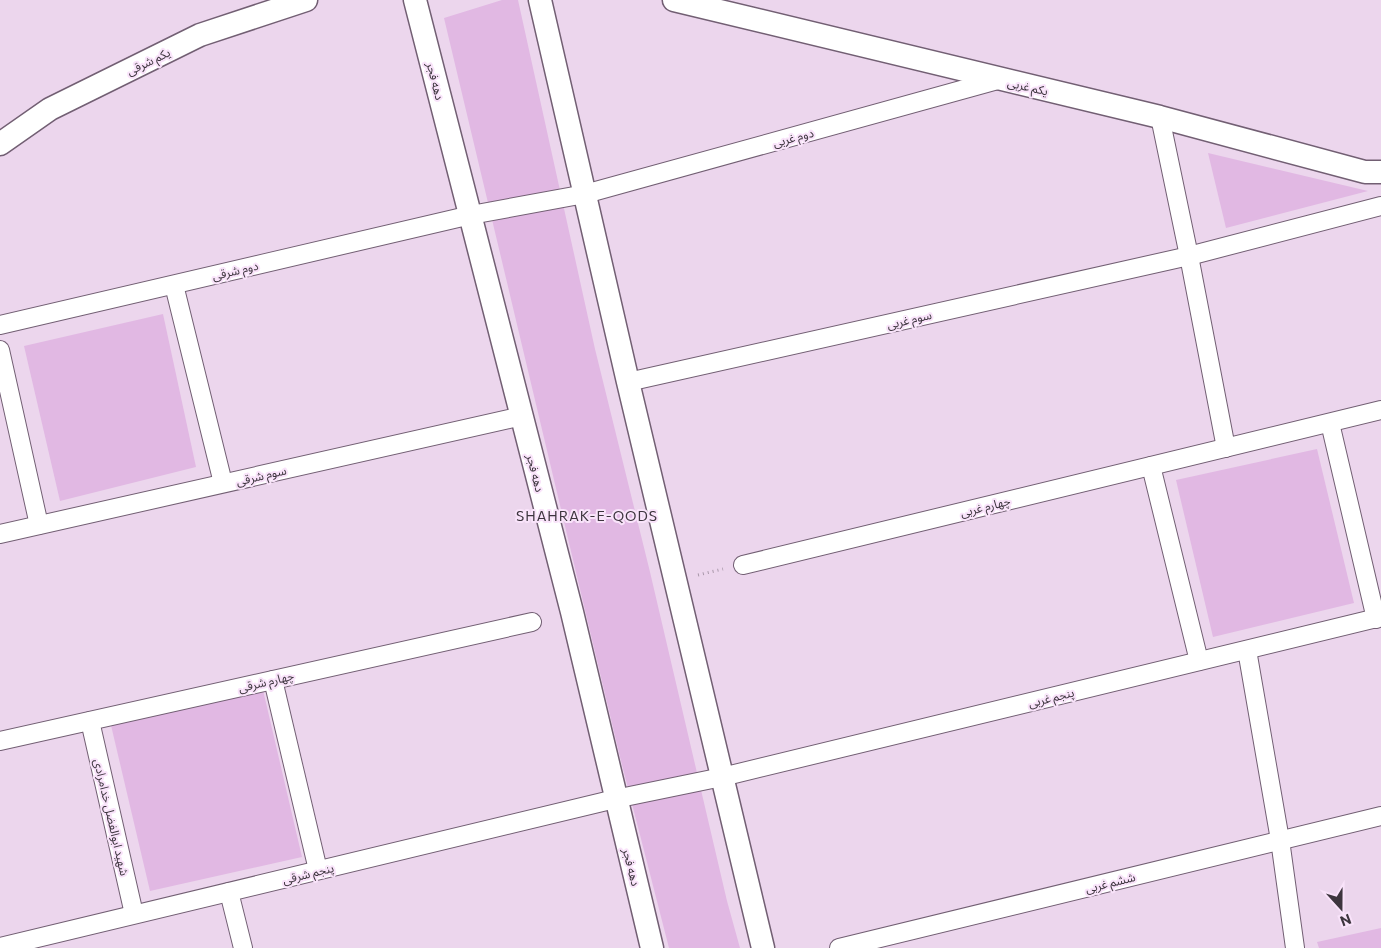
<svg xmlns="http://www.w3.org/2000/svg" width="1381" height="948" viewBox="0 0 1381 948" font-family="Commissioner,'Noto Sans Arabic',sans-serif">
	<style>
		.green { fill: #e1b8e3 }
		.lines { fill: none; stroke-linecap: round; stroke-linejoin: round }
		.minor-casing { stroke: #725f73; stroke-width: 20 }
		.tertiary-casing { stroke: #725f73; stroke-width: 25 }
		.path { stroke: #a998aa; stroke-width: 3; stroke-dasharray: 1 4; stroke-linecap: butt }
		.minor { stroke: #fff; stroke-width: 18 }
		.tertiary { stroke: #fff; stroke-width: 22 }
		.labels { text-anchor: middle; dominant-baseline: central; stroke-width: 4; stroke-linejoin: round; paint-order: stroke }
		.street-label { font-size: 12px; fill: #3d353e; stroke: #f9e3fa }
		.neighbourhood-label { font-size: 14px; letter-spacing: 1px; fill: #3d353e; stroke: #f9e3fa }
	</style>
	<rect width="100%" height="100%" fill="#ecd6ed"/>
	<!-- green -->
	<g class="green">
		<path d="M502 0H518L595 349 650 572 727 901 740 948H669L620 757 444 18Z"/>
		<path d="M1208 153 1368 191 1226 228Z"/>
		<path d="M163 314 196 467 60 501 24 346Z"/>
		<path d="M1317 449 1354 603 1213 637 1176 480Z"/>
		<path d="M263 690 302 857 150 891 110 721Z"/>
		<path d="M1381 928V948H1319L1317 942Z"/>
	</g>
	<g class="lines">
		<!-- minor casing -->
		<g class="minor-casing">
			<g id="minor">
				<path d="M1160 117 1189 256 1226 448"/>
				<path d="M174 285 223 483"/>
				<path d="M0 325 471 215 585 194 1001 79"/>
				<path d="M0 350 39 525"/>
				<path d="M628 382 1189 256 1381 206"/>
				<path d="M1330 423 1376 619"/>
				<path d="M1151 466 1199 661"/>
				<path d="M0 534 522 416"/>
				<path d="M743 565 1381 410"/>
				<path d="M1247 650 1280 840 1295 948"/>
				<path d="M273 680 318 870"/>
				<path d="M90 721 134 914"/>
				<path d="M0 741 532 622"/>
				<path d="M229 892 243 948"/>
				<path d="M0 947 615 799 722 777 1381 617"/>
				<path d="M839 948 1381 816"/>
			</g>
		</g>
		<!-- tertiary casing -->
		<g class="tertiary-casing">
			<g id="tertiary">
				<path d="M415 0 572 612 652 948"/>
				<path d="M540 0 628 382 763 948"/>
				<path d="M674 0 1160 117 1365 172H1381"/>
				<path d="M0 144 50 109 200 35 306 0"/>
			</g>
		</g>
		<!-- path -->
		<path class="path" d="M698 575 723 569"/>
		<!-- minor -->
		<use href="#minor" class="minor"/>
		<!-- tertiary -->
		<use href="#tertiary" class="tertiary"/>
	</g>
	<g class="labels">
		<!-- street labels -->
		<g class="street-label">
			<text transform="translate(148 61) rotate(-26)">یکم شرقی</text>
			<text transform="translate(436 81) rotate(76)">دهه فجر</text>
			<text transform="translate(1028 86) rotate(13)">یکم غربی</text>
			<text transform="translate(793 137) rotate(-15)">دوم غربی</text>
			<text transform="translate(235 270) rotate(-13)">دوم شرقی</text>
			<text transform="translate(909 319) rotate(-13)">سوم غربی</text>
			<text transform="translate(536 473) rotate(76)">دهه فجر</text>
			<text transform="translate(261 475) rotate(-13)">سوم شرقی</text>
			<text transform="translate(985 506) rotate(-14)">چهارم غربی</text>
			<text transform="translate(266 681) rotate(-13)">چهارم شرقی</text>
			<text transform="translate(1051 697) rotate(-14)">پنجم غربی</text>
			<text transform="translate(112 817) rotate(77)">شهید ابوالفضل خدامرادی</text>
			<text transform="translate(632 867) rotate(76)">دهه فجر</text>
			<text transform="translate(308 873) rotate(-14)">پنجم شرقی</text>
			<text transform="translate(1110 882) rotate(-14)">ششم غربی</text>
		</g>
		<!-- neighbourhood labels -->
		<g class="neighbourhood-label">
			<text x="587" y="515">SHAHRAK-E-QODS</text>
		</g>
	</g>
	<!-- north arrow -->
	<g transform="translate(1341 908) rotate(159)" stroke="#f9e3fa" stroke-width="4" paint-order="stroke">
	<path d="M0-4L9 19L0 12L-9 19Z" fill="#3d353e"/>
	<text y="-8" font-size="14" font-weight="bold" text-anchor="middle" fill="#3d353e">N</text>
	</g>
</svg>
